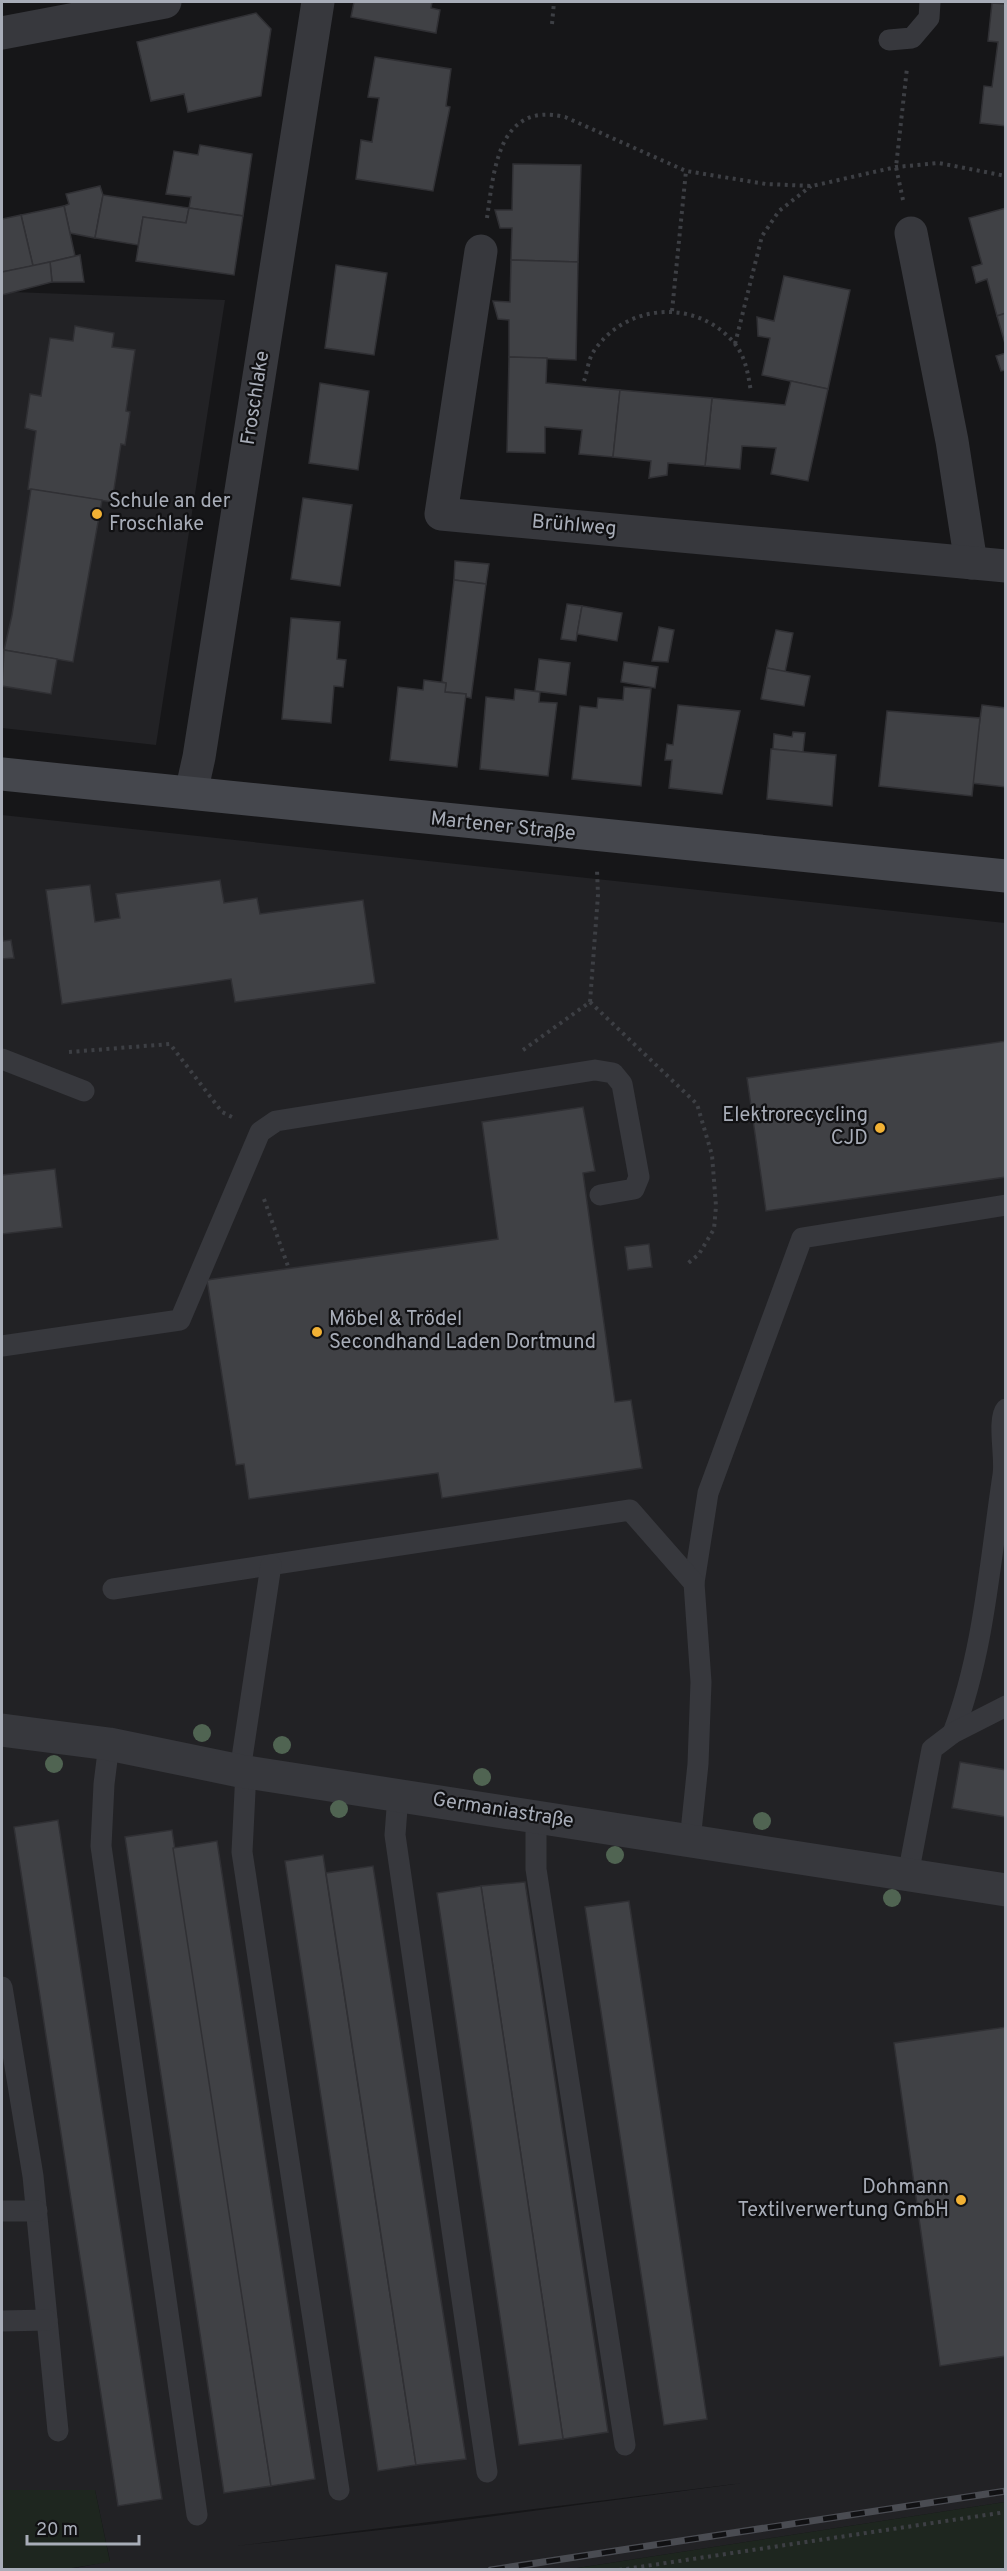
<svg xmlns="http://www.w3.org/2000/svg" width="1007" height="2571" viewBox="0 0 1007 2571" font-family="Overpass,sans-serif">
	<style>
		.built { fill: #222225; fill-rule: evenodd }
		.green { fill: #1e261f }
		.building { fill: #404145; stroke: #303034; stroke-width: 1.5 }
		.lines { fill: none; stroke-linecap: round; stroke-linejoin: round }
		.path { stroke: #3d3f44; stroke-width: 4; stroke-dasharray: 3 4.5; stroke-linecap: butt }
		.lane { stroke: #37383d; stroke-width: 21 }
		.street { stroke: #37383d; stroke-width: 33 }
		.secondary { stroke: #45474d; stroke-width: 33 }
		.rail-casing { stroke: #4a4c52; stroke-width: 7 }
		.rail { stroke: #111113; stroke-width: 4.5; stroke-dasharray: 14; stroke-linecap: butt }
		.tree { fill: #506452 }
		.poi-dot { fill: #f2b134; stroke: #111113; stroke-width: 2 }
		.labels { text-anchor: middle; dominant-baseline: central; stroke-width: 4.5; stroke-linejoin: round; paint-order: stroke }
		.street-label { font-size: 20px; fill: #a8adb8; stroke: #111113 }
		.poi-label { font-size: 20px; fill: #a8adb8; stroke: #111113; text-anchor: start }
	</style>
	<rect width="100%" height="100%" fill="#161618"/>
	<!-- built -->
	<g class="built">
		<path d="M13 292 225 300 156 745 2 728V295Z"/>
		<path d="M2 815 1005 923V2502L571 2569 66 2570 110 2561 95 2490H2ZM743 2483 434 2524 236 2546Z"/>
	</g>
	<!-- green -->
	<g class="green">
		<path d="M2 2490H95L110 2562 66 2569H2Z"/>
		<path d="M1005 2502V2569H571Z"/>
	</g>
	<!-- building -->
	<g class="building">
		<path d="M354 2H432L431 8 440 10 436 33 351 17Z"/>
		<path d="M992 3 1006 4V126L980 123 984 86 992 87 998 42 988 41Z"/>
		<path d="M256 13 271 29 261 96 188 112 184 94 151 101 137 42Z"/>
		<path d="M375 57 451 69 446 106 450 107 433 191 356 179 361 140 372 142 379 98 368 97Z"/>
		<path d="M200 145 252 154 243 216 189 208 191 197 166 194 174 151 198 155Z"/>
		<path d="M513 164 581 165 578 262 511 260 512 228H500L495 210H512Z"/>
		<path d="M100 186 103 195 95 238 70 233 64 206 69 204 66 194Z"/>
		<path d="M103 195 189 208 186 223 143 217 138 245 95 238Z"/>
		<path d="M64 206 75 256 33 266 21 215Z"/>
		<path d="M189 208 243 216 234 275 136 261 143 217 186 223Z"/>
		<path d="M1006 208V313L997 316 987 279 976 283 972 267 982 264 969 218Z"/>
		<path d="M21 215 33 266 2 272V219Z"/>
		<path d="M80 255 84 282H52L50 262Z"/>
		<path d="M511 260 578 262 576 360 509 357V320L498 319 493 301 510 302Z"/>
		<path d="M50 262 52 282 2 295V272Z"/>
		<path d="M336 265 387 273 374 355 325 348Z"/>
		<path d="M784 276 850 290 828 389 762 375 770 338 758 336 757 317 774 321Z"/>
		<path d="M1006 313V347L997 316Z"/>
		<path d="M75 326 114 333 112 347 135 350 126 411 130 412 125 445 121 444 112 502 28 489 36 431 25 428 30 394 41 396 50 338 73 341Z"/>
		<path d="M1006 353V370L1001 371 996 356Z"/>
		<path d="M509 357 547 358 546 383 620 390 613 457 579 454 582 430 545 427V453L507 452Z"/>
		<path d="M791 381 828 389 808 481 771 474 776 448 742 446 740 469 705 466 712 398 785 405Z"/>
		<path d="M320 383 369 391 358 470 309 463Z"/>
		<path d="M620 390 712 398 705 466 668 463 667 475 649 478 651 461 613 457Z"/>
		<path d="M31 489 102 500 73 662 4 650 12 615Z"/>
		<path d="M303 498 352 505 340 586 291 579Z"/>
		<path d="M455 561 489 564 486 584 454 580Z"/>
		<path d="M454 580 486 584 471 698 466 697V694L445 692 446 683 442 682Z"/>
		<path d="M567 604 582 606 576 641 561 639Z"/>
		<path d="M582 606 622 613 617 641 577 634Z"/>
		<path d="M291 618 340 622 337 659 346 660 343 687 334 686 331 723 282 719Z"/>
		<path d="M659 627 674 630 668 662 652 661Z"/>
		<path d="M776 630 793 633 785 672 767 668Z"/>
		<path d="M4 650 57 659 51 694 2 686Z"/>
		<path d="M539 659 570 663 566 695 535 691Z"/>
		<path d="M624 662 658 667 655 688 621 682Z"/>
		<path d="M767 668 810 676 804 706 761 699Z"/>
		<path d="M424 680 446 683 445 692 466 694 457 767 390 760 398 687 423 690Z"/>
		<path d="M624 687 651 689 641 786 572 779 580 706 597 708 598 698 623 700Z"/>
		<path d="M515 689 540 692 539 702 557 703 548 776 480 769 486 697 514 700Z"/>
		<path d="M678 705 740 711 722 794 669 788 672 760H665L667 744 673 745Z"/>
		<path d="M982 705 1006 708V787L971 783Z"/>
		<path d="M887 711 980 718 972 796 879 786Z"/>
		<path d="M793 732 805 733 803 752 773 749 774 734 792 737Z"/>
		<path d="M771 749 836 755 832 806 767 799Z"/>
		<path d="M220 880 224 903 257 898 260 914 363 900 375 983 235 1002 231 979 62 1004 46 890 90 885 95 922 120 918 116 894Z"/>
		<path d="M2 932 3 941 11 940 14 958 2 959Z"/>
		<path d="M1006 1041V1177L766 1211 747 1078Z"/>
		<path d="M583 1107 595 1171 583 1173 615 1402 631 1400 642 1468 442 1498 438 1473 249 1499 244 1464 236 1465 207 1280 498 1239 482 1122Z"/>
		<path d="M55 1169 62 1227 2 1234V1175Z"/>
		<path d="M649 1244 652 1267 628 1270 625 1247Z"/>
		<path d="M960 1762 1006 1770V1817L952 1808Z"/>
		<path d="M58 1820 162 2499 118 2506 14 1827Z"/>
		<path d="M172 1830 271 2486 224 2493 125 1837Z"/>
		<path d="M217 1841 315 2479 271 2486 173 1848Z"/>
		<path d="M323 1855 416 2465 378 2471 285 1861Z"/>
		<path d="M373 1866 466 2459 416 2465 326 1873Z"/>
		<path d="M525 1882 608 2432 563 2439 481 1886Z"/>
		<path d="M481 1886 563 2439 519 2445 437 1893Z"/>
		<path d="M629 1901 707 2419 664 2425 585 1907Z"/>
		<path d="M1006 2027V2356L940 2366 894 2043Z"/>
	</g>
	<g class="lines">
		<!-- path -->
		<g class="path">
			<path d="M552 24 554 2"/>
			<path d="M903 200 896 167 907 68"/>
			<path d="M487 218C494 170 498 101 565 117L686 171 766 184 812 186 896 167 939 163 1006 176"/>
			<path d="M672 311 686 171"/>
			<path d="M735 344 762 236 779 211 811 186"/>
			<path d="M584 381C587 373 588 362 592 354 623 303 697 297 735 344 746 358 748 374 751 392"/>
			<path d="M590 1002 697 1104 712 1155 716 1206 714 1229 699 1254 686 1265"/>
			<path d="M523 1050 590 1002 598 895 597 870"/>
			<path d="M69 1052 170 1044 222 1112 236 1119"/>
			<path d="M264 1199 289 1269"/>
			<path d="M619 2570 1006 2512"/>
		</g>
		<!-- lane -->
		<g class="lane">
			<path d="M889 40 912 38 929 18 930 2"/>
			<path d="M2 1059 84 1091"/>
			<path d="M2 1346 180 1320 260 1132 276 1121 595 1070 613 1073 622 1084 639 1177 634 1189 600 1195"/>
			<path d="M694 1583 708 1493 802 1238 1006 1205"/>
			<path d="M113 1589 630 1510 694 1583 701 1682 698 1764 690 1841"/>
			<path d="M953 1733C984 1652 990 1561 1003 1475 1006 1459 997 1419 1006 1409"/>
			<path d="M109 1744 104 1784 101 1846 197 2515"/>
			<path d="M240 1771 271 1565"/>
			<path d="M246 1771 242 1852 339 2490"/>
			<path d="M398 1795 395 1835 487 2472"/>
			<path d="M536 1816V1869L625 2445"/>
			<path d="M908 1875 932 1749 953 1733 1006 1706"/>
			<path d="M2 1987 33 2176 58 2431"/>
			<path d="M2 2211H37"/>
			<path d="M2 2321 47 2320"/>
		</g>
		<!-- street -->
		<g class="street">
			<path d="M2 33 165 2"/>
			<path d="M911 233 952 441 971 563"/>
			<path d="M481 251 441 514 1006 566"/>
			<path d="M191 793 199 757 318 2"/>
			<path d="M2 1730 109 1744 240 1771 1006 1890"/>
		</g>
		<!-- secondary -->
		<path class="secondary" d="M2 774 1006 876"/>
		<!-- rail casing -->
		<g class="rail-casing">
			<path id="rail" d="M491 2570 1006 2491"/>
		</g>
		<!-- rail -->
		<use href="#rail" class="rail"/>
	</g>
	<!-- trees -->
	<g class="tree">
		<circle cx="202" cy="1733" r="9"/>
		<circle cx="282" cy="1745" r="9"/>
		<circle cx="54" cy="1764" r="9"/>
		<circle cx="482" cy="1777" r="9"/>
		<circle cx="339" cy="1809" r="9"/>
		<circle cx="762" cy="1821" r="9"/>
		<circle cx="615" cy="1855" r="9"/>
		<circle cx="892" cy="1898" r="9"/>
	</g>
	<!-- markers -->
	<g class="poi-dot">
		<circle cx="97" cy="514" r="6"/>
		<circle cx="880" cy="1128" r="6"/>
		<circle cx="317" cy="1332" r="6"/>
		<circle cx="961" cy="2200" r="6"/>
	</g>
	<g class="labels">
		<!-- street labels -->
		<g class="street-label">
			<text transform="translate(256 398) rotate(-81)">Froschlake</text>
			<text transform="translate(574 526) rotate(5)">Brühlweg</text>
			<text transform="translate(503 827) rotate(6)">Martener Straße</text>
			<text transform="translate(503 1811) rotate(9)">Germaniastraße</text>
		</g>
		<!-- poi labels -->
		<g class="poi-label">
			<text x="109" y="502">Schule an der<tspan x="109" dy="23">Froschlake</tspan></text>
			<text x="868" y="1116" text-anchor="end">Elektrorecycling<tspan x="868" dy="23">CJD</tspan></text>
			<text x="329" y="1320">Möbel &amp; Trödel<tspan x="329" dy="23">Secondhand Laden Dortmund</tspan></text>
			<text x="949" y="2188" text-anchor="end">Dohmann<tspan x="949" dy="23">Textilverwertung GmbH</tspan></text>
		</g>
	</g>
	<!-- border -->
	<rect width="1007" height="2571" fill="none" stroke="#a8adb8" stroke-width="6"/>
	<!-- scale -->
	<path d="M27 2535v9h112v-9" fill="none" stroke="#a8adb8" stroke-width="3"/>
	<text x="36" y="2535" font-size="18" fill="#a8adb8" stroke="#111113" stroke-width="4.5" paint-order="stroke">20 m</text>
</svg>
